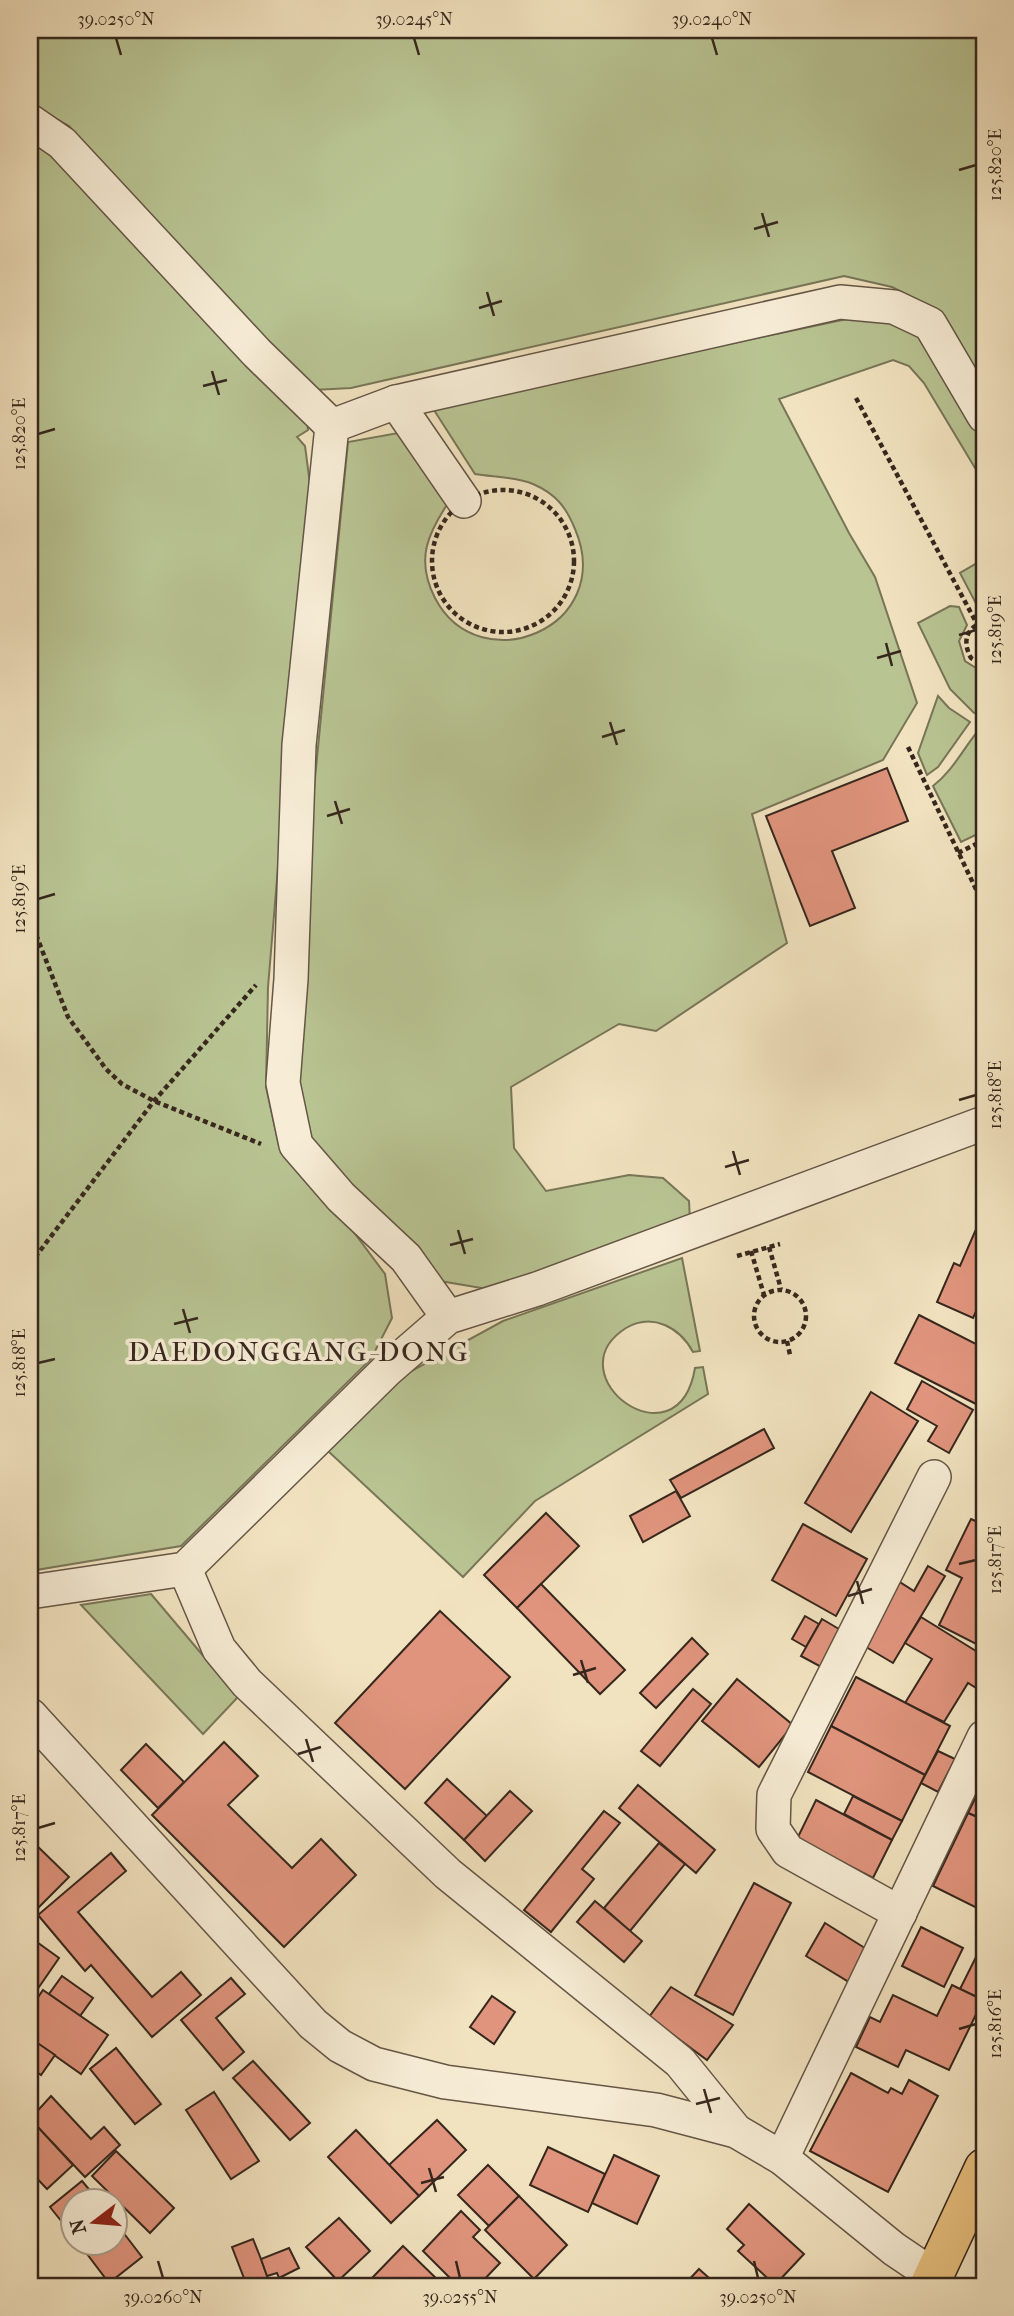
<svg xmlns="http://www.w3.org/2000/svg" width="1014" height="2316" viewBox="0 0 1014 2316" font-family="'IM FELL French Canon',serif">
	<style>
		.green { fill: #b9c493; stroke: #787658; stroke-width: 2 }
		.building { fill: #e0947d; stroke: #36271d; stroke-width: 2 }
		.lines { fill: none; stroke-linecap: round; stroke-linejoin: round }
		.minor-casing { stroke: #655646; stroke-width: 36 }
		.major-casing { stroke: #36271d; stroke-width: 41 }
		.path { stroke: #36271d; stroke-width: 4.5; stroke-dasharray: 5 3.5; stroke-linecap: butt }
		.minor { stroke: #f7edd6; stroke-width: 33 }
		.major { stroke: #e9c280; stroke-width: 38 }
		.ticks { fill: none; stroke: #36271d; stroke-width: 2.5 }
		.labels { text-anchor: middle; dominant-baseline: central; stroke-width: 7; stroke-linejoin: round; paint-order: stroke }
		.quarter-label { font-size: 28px; letter-spacing: 2px; fill: #36271d; stroke: #f7edd6 }
		.neatline { fill: none; stroke: #36271d; stroke-width: 2.5 }
		.ticks-label { font-size: 18px; text-anchor: middle; fill: #36271d }
	</style>
	<rect width="100%" height="100%" fill="#f2e3c0"/>
	<filter id="stains"><feTurbulence type="fractalNoise" baseFrequency=".00286" numOctaves="4"/><feColorMatrix values="0 0 0 0 .2 0 0 0 0 .09 0 0 0 0 .02 0 0 0 .5 -.17"/></filter>
	<radialGradient id="worn" r=".72"><stop offset=".6" stop-color="#630" stop-opacity="0"/><stop offset="1" stop-color="#630" stop-opacity=".3"/></radialGradient>
	<!-- green -->
	<g class="green">
		<path d="M30 30H984V386L941 312 892 287 844 276 351 388 314 390 181 252 69 126 30 104Z"/>
		<path d="M30 143 46 149 307 421 308 430 297 437 305 446 310 484 268 987 266 1087 279 1146 344 1219 385 1274 392 1318 371 1359 181 1546 30 1571Z"/>
		<path d="M861 316 902 324 933 347 984 433V483L924 383 909 366 893 360 779 399 849 533 875 577 917 703 883 760 752 814 787 943 656 1031 619 1024 511 1087 514 1148 546 1191 629 1175 663 1178 689 1201 690 1221 493 1290 440 1281 305 1136 294 1076 309 839 348 442 398 433 450 500C428 533 415 559 435 598 479 683 617 628 575 529 566 507 556 494 533 484 517 477 493 477 475 474L432 407Z"/>
		<path d="M984 559V615H982L960 573Z"/>
		<path d="M950 606 959 607 967 625 959 641 965 661 984 673V711L974 713 950 689 918 623Z"/>
		<path d="M938 696 949 708 970 722 938 767 927 775 918 753Z"/>
		<path d="M984 724V767L979 770 984 782V831L961 842 933 786C956 768 965 744 984 724Z"/>
		<path d="M682 1258 700 1351 693 1352C680 1328 653 1312 626 1328 552 1375 678 1469 695 1368L703 1367 708 1394 535 1501 463 1577 328 1451 404 1375 503 1321Z"/>
		<path d="M151 1594 238 1697 203 1734 81 1605Z"/>
	</g>
	<!-- building -->
	<g class="building">
		<path d="M887 768 908 821 832 851 855 908 810 926 766 816Z"/>
		<path d="M984 1211V1294L973 1318 937 1302 954 1263 960 1266Z"/>
		<path d="M919 1315 984 1348V1408L895 1363Z"/>
		<path d="M922 1381 973 1410 949 1453 928 1441 937 1426 907 1409Z"/>
		<path d="M871 1392 918 1421 851 1532 805 1503Z"/>
		<path d="M764 1429 774 1448 681 1498 670 1480Z"/>
		<path d="M676 1491 690 1516 643 1542 630 1516Z"/>
		<path d="M546 1513 579 1546 517 1608 484 1575Z"/>
		<path d="M971 1519 984 1525 982 1647 939 1625 962 1578 946 1570Z"/>
		<path d="M803 1524 867 1559 836 1616 772 1580Z"/>
		<path d="M928 1566 945 1576 893 1663 861 1644 898 1581 914 1591Z"/>
		<path d="M541 1584 625 1670 600 1694 517 1608Z"/>
		<path d="M440 1611 510 1677 405 1789 335 1723Z"/>
		<path d="M805 1616 819 1624 806 1647 792 1639Z"/>
		<path d="M921 1617 984 1656V1693L968 1683 944 1722 905 1703 932 1659 905 1643Z"/>
		<path d="M822 1619 844 1632 823 1668 801 1656Z"/>
		<path d="M692 1638 708 1654 656 1708 640 1693Z"/>
		<path d="M856 1677 950 1726 925 1775 831 1726Z"/>
		<path d="M737 1679 793 1725 759 1767 702 1721Z"/>
		<path d="M693 1689 711 1704 660 1766 641 1751Z"/>
		<path d="M831 1726 925 1775 902 1821 808 1772Z"/>
		<path d="M224 1742 258 1776 228 1805 292 1868 321 1839 356 1875 284 1947 152 1815Z"/>
		<path d="M146 1744 184 1782 158 1808 121 1770Z"/>
		<path d="M938 1751 955 1759 938 1792 921 1783Z"/>
		<path d="M447 1779 487 1816 464 1840 425 1803Z"/>
		<path d="M984 1780V1820L968 1813Z"/>
		<path d="M638 1785 715 1850 696 1873 619 1808Z"/>
		<path d="M510 1791 532 1811 485 1861 464 1840Z"/>
		<path d="M853 1796 902 1821 892 1840 844 1814Z"/>
		<path d="M816 1800 892 1840 873 1878 797 1839Z"/>
		<path d="M604 1811 620 1823 582 1869 594 1879 551 1932 524 1910Z"/>
		<path d="M968 1813 984 1820V1904L981 1910 933 1886Z"/>
		<path d="M30 1839 69 1877 33 1913 30 1910Z"/>
		<path d="M659 1843 685 1864 630 1931 604 1908Z"/>
		<path d="M111 1853 126 1871 78 1912 152 1997 181 1972 201 1995 152 2037 91 1965 85 1971 38 1915Z"/>
		<path d="M754 1883 791 1903 733 2015 695 1995Z"/>
		<path d="M595 1901 642 1941 624 1962 577 1922Z"/>
		<path d="M825 1923 868 1950 849 1982 806 1956Z"/>
		<path d="M921 1927 963 1948 944 1987 902 1966Z"/>
		<path d="M30 1937 59 1958 30 2000Z"/>
		<path d="M980 1949 984 1952 983 2000 960 1989Z"/>
		<path d="M62 1976 93 1998 80 2016 49 1994Z"/>
		<path d="M231 1978 245 1994 216 2018 244 2052 223 2070 181 2020Z"/>
		<path d="M952 1985 983 2000 949 2070 906 2050 898 2067 856 2047 870 2017 880 2022 893 1995 937 2016Z"/>
		<path d="M671 1987 733 2025 707 2060 649 2017Z"/>
		<path d="M43 1990 108 2035 81 2074 30 2038V2009Z"/>
		<path d="M492 1996 515 2012 494 2044 470 2027Z"/>
		<path d="M36 2042 55 2055 41 2075 30 2067V2051Z"/>
		<path d="M116 2048 161 2104 135 2124 90 2069Z"/>
		<path d="M253 2061 310 2123 290 2140 233 2078Z"/>
		<path d="M851 2073 888 2093 891 2088 902 2094 909 2080 938 2096 888 2192 810 2151Z"/>
		<path d="M214 2092 259 2161 231 2179 186 2110Z"/>
		<path d="M51 2096 91 2139 104 2127 120 2145 85 2177 30 2119Z"/>
		<path d="M437 2120 466 2150 419 2196 389 2165Z"/>
		<path d="M35 2124 73 2165 47 2189 30 2171V2129Z"/>
		<path d="M356 2130 419 2196 391 2223 328 2157Z"/>
		<path d="M548 2147 605 2174 588 2212 530 2185Z"/>
		<path d="M116 2151 174 2208 150 2233 92 2176Z"/>
		<path d="M614 2155 659 2176 637 2224 592 2203Z"/>
		<path d="M488 2165 519 2196 489 2226 458 2195Z"/>
		<path d="M82 2181 98 2200H74V2237L50 2207Z"/>
		<path d="M519 2196 567 2245 534 2279 485 2230Z"/>
		<path d="M749 2204 804 2254 775 2285 738 2251 744 2245 727 2229Z"/>
		<path d="M461 2211 480 2230 473 2237 500 2263 478 2286H458L423 2251Z"/>
		<path d="M339 2218 370 2251 338 2281 306 2247Z"/>
		<path d="M116 2223 142 2257 109 2283 78 2242H116Z"/>
		<path d="M253 2239 261 2259 271 2286H247L232 2247Z"/>
		<path d="M403 2246 444 2286H383L373 2277Z"/>
		<path d="M289 2248 299 2268 279 2278 277 2273 267 2276 261 2259Z"/>
		<path d="M699 2269 718 2286H683Z"/>
	</g>
	<g class="lines">
		<!-- minor casing -->
		<g class="minor-casing">
			<g id="minor">
				<path d="M30 121 62 143 257 353 332 426 396 402 840 302 894 307 930 324 984 416"/>
				<path d="M396 402 464 501"/>
				<path d="M332 426 299 745 291 979 283 1083 296 1145 341 1197 406 1258 448 1317"/>
				<path d="M185 1569 219 1649 247 1683 448 1874 680 2062 736 2131"/>
				<path d="M30 1592 185 1569 387 1370 448 1317 537 1289 984 1123"/>
				<path d="M30 1715 313 2024 340 2046 374 2064 445 2082 656 2110 736 2131 782 2158 894 2249 934 2276"/>
				<path d="M900 1913 788 1851 773 1829 774 1795 934 1477"/>
				<path d="M782 2158 984 1737"/>
			</g>
		</g>
		<!-- major casing -->
		<g class="major-casing">
			<path id="major" d="M929 2286 984 2168"/>
		</g>
		<!-- path -->
		<g class="path">
			<path d="M856 398 977 624"/>
			<circle cx="503" cy="561" r="71"/>
			<path d="M984 622C966 627 962 642 971 658L984 665"/>
			<path d="M908 747 984 906"/>
			<path d="M958 853 984 840"/>
			<path d="M30 919 68 1017 106 1069 122 1084 154 1101 261 1144"/>
			<path d="M769 1247 781 1289"/>
			<path d="M751 1251 764 1295"/>
			<path d="M737 1256 780 1244"/>
			<path d="M30 1264 154 1101 256 985"/>
			<circle cx="780" cy="1316" r="26"/>
			<path d="M787 1341 790 1355"/>
			<path d="M976 2286 979 2271"/>
		</g>
		<!-- minor -->
		<use href="#minor" class="minor"/>
		<!-- major -->
		<use href="#major" class="major"/>
	</g>
	<!-- ticks -->
	<path class="ticks" d="M116 38 121 55M414 38 419 55M712 38 717 55M959 170 976 165M762 213 769 237M754 229 778 222M487 292 494 316M479 308 502 301M212 371 219 395M203 386 227 380M38 434 55 429M959 635 976 630M886 643 892 666M877 658 901 651M610 722 617 745M602 737 625 730M335 801 342 824M327 816 350 809M38 899 55 894M959 1100 976 1095M733 1151 740 1175M725 1167 749 1160M458 1230 465 1254M450 1245 473 1239M183 1309 190 1333M174 1324 198 1318M38 1363 55 1359M959 1564 976 1560M857 1581 863 1604M848 1596 872 1589M581 1660 588 1683M573 1675 596 1668M306 1739 313 1762M298 1754 321 1747M38 1828 55 1823M959 2029 976 2024M704 2089 711 2113M696 2104 720 2098M429 2168 436 2192M421 2183 444 2177M158 2261 163 2278M456 2261 460 2278M754 2261 758 2278"/>
	<g class="labels">
		<!-- quarter labels -->
		<g class="quarter-label">
			<text x="299" y="1351">DAEDONGGANG-DONG</text>
		</g>
	</g>
	<!-- margin -->
	<rect width="1014" height="2316" fill="none" stroke="#f2e3c0" stroke-width="77"/>
	<!-- north arrow -->
	<g transform="translate(94 2222) rotate(254)"><circle r="33" fill="#f7edd6" stroke="#aa9e8c" stroke-width="2"/>
	<path d="M0-5L12 26L0 18L-12 26Z" fill="#8f2418"/>
	<text y="-10" font-size="19" font-weight="bold" text-anchor="middle" fill="#36271d">N</text>
	</g>
	<rect x="38" y="38" width="938" height="2240" class="neatline"/>
	<g class="ticks-label">
		<text x="116" y="25">39.0250°N</text>
		<text x="414" y="25">39.0245°N</text>
		<text x="712" y="25">39.0240°N</text>
		<text transform="translate(995 165) rotate(-90)" y="6">125.820°E</text>
		<text transform="translate(19 434) rotate(-90)" y="6">125.820°E</text>
		<text transform="translate(995 630) rotate(-90)" y="6">125.819°E</text>
		<text transform="translate(19 899) rotate(-90)" y="6">125.819°E</text>
		<text transform="translate(995 1095) rotate(-90)" y="6">125.818°E</text>
		<text transform="translate(19 1363) rotate(-90)" y="6">125.818°E</text>
		<text transform="translate(995 1560) rotate(-90)" y="6">125.817°E</text>
		<text transform="translate(19 1828) rotate(-90)" y="6">125.817°E</text>
		<text transform="translate(995 2024) rotate(-90)" y="6">125.816°E</text>
		<text x="163" y="2303">39.0260°N</text>
		<text x="460" y="2303">39.0255°N</text>
		<text x="758" y="2303">39.0250°N</text>
	</g>
	<rect width="100%" height="100%" filter="url(#stains)"/>
	<rect width="100%" height="100%" fill="url(#worn)"/>
</svg>
